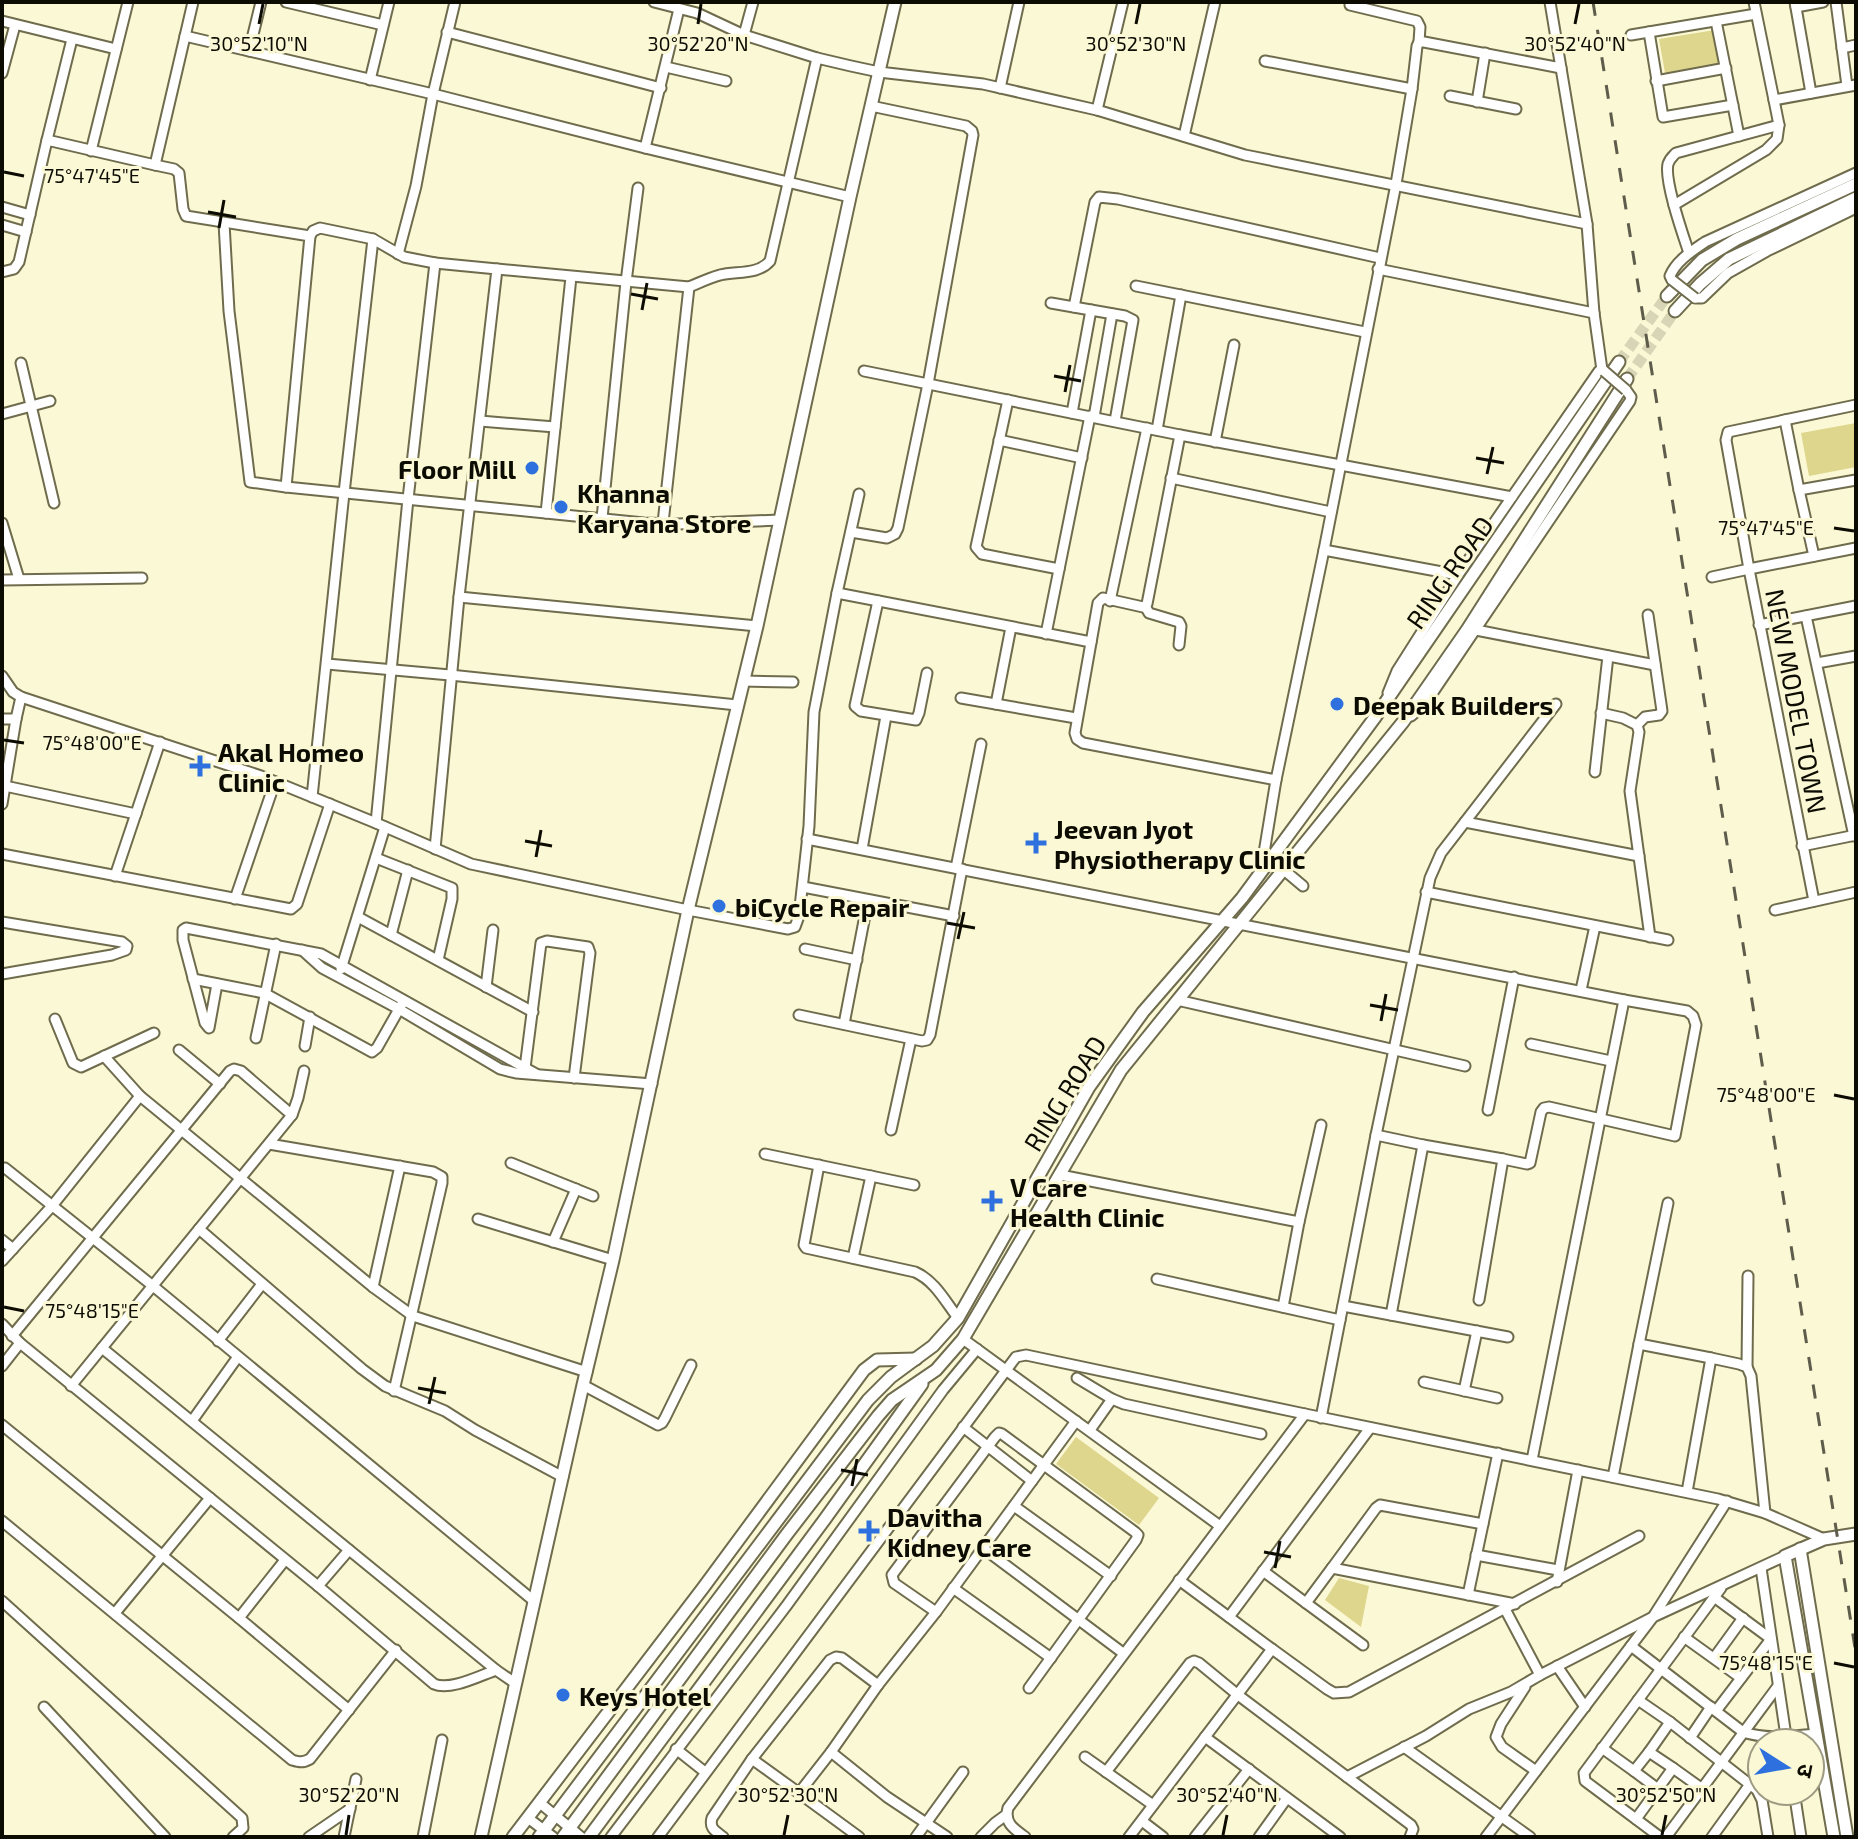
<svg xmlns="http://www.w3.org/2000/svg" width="1858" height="1839" viewBox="0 0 1858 1839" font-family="'Exo 2','Noto Sans Devanagari',sans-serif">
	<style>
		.green { fill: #ded68d }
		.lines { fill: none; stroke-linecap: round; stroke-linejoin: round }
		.tertiary-tunnel { stroke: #d7d5b6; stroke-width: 11; stroke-dasharray: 11 5.5; stroke-linecap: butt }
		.minor-casing { stroke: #6f6c4d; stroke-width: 13 }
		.tertiary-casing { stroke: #6f6c4d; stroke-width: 15 }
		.minor { stroke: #fff; stroke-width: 9 }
		.tertiary { stroke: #fff; stroke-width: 11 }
		.rail { stroke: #5e5c4b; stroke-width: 3; stroke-dasharray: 14 14; stroke-linecap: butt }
		.minor-bridge-casing { stroke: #6f6c4d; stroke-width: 13; stroke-linecap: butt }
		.minor-bridge { stroke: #fff; stroke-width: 9 }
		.ticks { fill: none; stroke: #0d0c03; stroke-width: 3 }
		.poi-dot { fill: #2e71de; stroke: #fbf8d6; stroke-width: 3 }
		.labels { text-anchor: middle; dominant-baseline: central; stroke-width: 6; stroke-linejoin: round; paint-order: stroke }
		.poi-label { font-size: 26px; font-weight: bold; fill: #0d0c03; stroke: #fbf8d6; text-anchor: start }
		.street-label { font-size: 26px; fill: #0d0c03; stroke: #fbf8d6 }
		.ticks-label { font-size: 20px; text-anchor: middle; fill: #0d0c03; stroke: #fbf8d6; stroke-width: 6; stroke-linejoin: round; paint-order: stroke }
	</style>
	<rect width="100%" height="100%" fill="#fbf8d6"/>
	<!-- green -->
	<g class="green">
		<path d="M1715 30 1720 64 1665 73 1659 39Z"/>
		<path d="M1856 423V467L1809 476 1801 433Z"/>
		<path d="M1076 1437 1159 1498 1139 1525 1056 1464Z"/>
		<path d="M1339 1578 1369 1586 1361 1627 1325 1600Z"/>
	</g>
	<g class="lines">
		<!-- tertiary-tunnel -->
		<g class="tertiary-tunnel">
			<path d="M1619 362 1667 296"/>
			<path d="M1627 379 1675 311"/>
		</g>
		<!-- minor casing -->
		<g class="minor-casing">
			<g id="minor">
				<path d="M286 2 383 25"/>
				<path d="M654 2 697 13 744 35 817 58 851 66 879 72 983 84 1097 110"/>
				<path d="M1123 2 1097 110 1245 155 1587 224"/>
				<path d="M1550 2 1587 224 1594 313 1602 370"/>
				<path d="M1795 2 1811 93"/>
				<path d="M1836 2 1847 86"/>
				<path d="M1350 5 1417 21 1420 27 1419 42"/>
				<path d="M1796 7 1823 2"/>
				<path d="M2 21 116 49"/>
				<path d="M1716 21 1739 136"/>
				<path d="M447 32 661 88"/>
				<path d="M1649 32 1663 117 1733 105"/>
				<path d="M744 35 753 2"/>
				<path d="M1631 35 1756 14"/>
				<path d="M185 36 433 94 645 148 850 197"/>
				<path d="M1842 48 1856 45"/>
				<path d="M249 51 261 2"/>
				<path d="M1265 61 1412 89"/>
				<path d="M666 67 726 81"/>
				<path d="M2 73 15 25"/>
				<path d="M370 80 389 2"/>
				<path d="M1656 81 1726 68"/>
				<path d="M1000 88 1019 2"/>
				<path d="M1450 96 1516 109"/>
				<path d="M1774 100 1856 85"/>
				<path d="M1477 102 1485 53"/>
				<path d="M1184 136 1215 2"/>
				<path d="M47 140 72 39"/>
				<path d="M645 148 679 9"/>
				<path d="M91 151 128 2"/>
				<path d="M155 165 174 169 179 173 183 209 186 216 310 236 286 487"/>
				<path d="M1674 205 1766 150 1777 139 1779 125 1774 100 1754 2"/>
				<path d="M2 207 30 215"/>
				<path d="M224 223 229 311 250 482 286 487 644 523 678 524 780 520"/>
				<path d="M2 225 26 232"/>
				<path d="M310 236 313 231 320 228 373 239"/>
				<path d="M1689 253C1683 235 1664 181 1668 164 1670 158 1672 157 1676 153L1779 125"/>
				<path d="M398 254 416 186 433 94 455 2"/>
				<path d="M497 269 689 287"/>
				<path d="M1378 269 1594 313"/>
				<path d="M2 272 14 269 19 262 47 140 155 165 193 2"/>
				<path d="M1672 280 1670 276C1676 261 1692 251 1705 242L1856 173"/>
				<path d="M1136 286 1365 332"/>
				<path d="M1695 298H1702L1728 273 1767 251 1856 208"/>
				<path d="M1051 303 1125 316 1133 320 1115 421"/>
				<path d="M1074 307 1095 202 1099 197 1118 199 1380 258"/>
				<path d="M21 363 54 503"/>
				<path d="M864 371 1180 435"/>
				<path d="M1008 400 976 547 982 554 1059 569"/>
				<path d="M1072 413 1091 310"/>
				<path d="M2 414 50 401"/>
				<path d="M1094 417 1112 314"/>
				<path d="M1785 420 1799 490"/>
				<path d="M480 421 555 427"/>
				<path d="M1157 430 1181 295"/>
				<path d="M999 440 1082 458"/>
				<path d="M1215 442 1234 345"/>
				<path d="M1171 478 1331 512"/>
				<path d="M546 513 571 277"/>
				<path d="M602 518 626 282 638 188"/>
				<path d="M2 523 19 579"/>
				<path d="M663 523 689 287C699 283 709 278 720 275 737 271 758 275 770 261L817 58"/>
				<path d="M851 532 887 538 895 534 898 528 928 384 973 135 972 131 966 126 871 106"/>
				<path d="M1324 550 1458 575"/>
				<path d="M1814 556 1799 490 1856 480"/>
				<path d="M1712 577 1749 569 1726 440 1728 432 1856 405"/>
				<path d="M2 580 142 578"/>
				<path d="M837 593 859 494"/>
				<path d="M459 597 757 626"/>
				<path d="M878 601 855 706 861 711 916 720 919 713 927 673"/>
				<path d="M1110 601 1147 428"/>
				<path d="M1145 606 1149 613 1179 622 1181 626 1179 645"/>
				<path d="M1806 616 1854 836"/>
				<path d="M1759 625 1856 606"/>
				<path d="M1476 630 1655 665"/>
				<path d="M1046 634 1090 416"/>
				<path d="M1817 663 1856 656"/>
				<path d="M327 664 450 675 737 705"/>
				<path d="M2 676 13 692 21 697 261 776 376 823 471 864 688 910 788 929 795 927 799 916 809 826 814 712 837 593 1091 642"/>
				<path d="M743 681 793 682"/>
				<path d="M1388 693 1397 671 1458 575 1599 371H1604"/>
				<path d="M961 698 1076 718"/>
				<path d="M996 704 1011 627"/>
				<path d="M1601 713 1623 718 1637 725 1639 732 1630 791 1650 937"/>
				<path d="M1411 716 1425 704 1630 401 1631 397 1626 390"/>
				<path d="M2 719H16L21 697"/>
				<path d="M1637 725 1645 717 1659 715 1662 711 1648 615"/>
				<path d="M1595 772 1608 656"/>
				<path d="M1276 780 1083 743 1077 739 1075 733 1098 603 1103 598 1143 607 1147 604 1180 435 1512 497"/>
				<path d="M5 786 136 814"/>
				<path d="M312 797 344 493 373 239 404 257 435 263"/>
				<path d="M2 804 16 719"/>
				<path d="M1465 822 1639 856"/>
				<path d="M376 823 408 499 435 263 497 269 459 597 435 849"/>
				<path d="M807 839 1624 1000 1532 1460"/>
				<path d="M1802 846 1856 835"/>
				<path d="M862 849 886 716"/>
				<path d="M2 854 291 909 297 904 330 804"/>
				<path d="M376 858 452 888V899L438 960"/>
				<path d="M956 868 981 744"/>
				<path d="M1284 870 1303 886"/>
				<path d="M1261 871 1276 780 1324 550 1396 184 1412 89 1417 46 1419 42H1424L1561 68"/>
				<path d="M115 876 160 742"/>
				<path d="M803 887 954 916"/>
				<path d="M1426 892 1668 940"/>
				<path d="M235 899 275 782"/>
				<path d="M1814 901 1749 569 1856 548"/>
				<path d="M1775 910 1856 892"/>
				<path d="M358 917 533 1012"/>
				<path d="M2 922 122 942 127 946 126 950 112 955 2 974"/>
				<path d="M391 935 408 870"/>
				<path d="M805 949 857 960"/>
				<path d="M302 950 322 968 399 1009 500 1069 516 1073 652 1084"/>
				<path d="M341 969 385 827"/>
				<path d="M193 979 264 993 372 1052 377 1048 402 1004"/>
				<path d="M217 984 209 1028 205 1023 183 940V930L186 928 321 954 536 1074"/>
				<path d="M486 987 493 930"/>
				<path d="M1581 990 1595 926"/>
				<path d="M1177 1000 1465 1066"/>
				<path d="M799 1015 922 1041 927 1040 930 1035 962 869"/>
				<path d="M55 1019 73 1063 81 1067 154 1033"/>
				<path d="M844 1024 868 900"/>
				<path d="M256 1038 276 944"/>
				<path d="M1531 1044 1611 1061"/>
				<path d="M305 1046 310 1017"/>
				<path d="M179 1050 220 1084"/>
				<path d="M104 1056 140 1096"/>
				<path d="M525 1068 541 943 547 941 588 947 590 953 574 1078"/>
				<path d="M1488 1110 1514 977"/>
				<path d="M292 1115 298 1098 304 1071"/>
				<path d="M891 1130 911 1039"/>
				<path d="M1376 1135 1423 1145 1391 1315"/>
				<path d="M269 1144 433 1172 442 1177V1183L394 1391"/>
				<path d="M1423 1145 1503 1159 1479 1300"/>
				<path d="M765 1154 914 1185"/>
				<path d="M1503 1159 1527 1164 1530 1163 1541 1112 1544 1108 1549 1107 1675 1136 1696 1025 1693 1016 1687 1011 1624 1000"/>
				<path d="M511 1163 593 1196"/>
				<path d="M819 1165 804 1245 806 1248 915 1272C935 1281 945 1301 958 1318"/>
				<path d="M5 1168 153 1286 534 1601"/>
				<path d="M1060 1175 1299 1222"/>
				<path d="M478 1219 613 1260"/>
				<path d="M199 1229 362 1369 385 1386 445 1411 475 1430 563 1477"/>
				<path d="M2 1240 13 1249"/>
				<path d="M553 1242 576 1189"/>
				<path d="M853 1258 871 1176"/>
				<path d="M2 1261 52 1206 140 1096 373 1287 413 1316 587 1372"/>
				<path d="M1157 1279 1340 1320"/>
				<path d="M373 1287 400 1166"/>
				<path d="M1343 1306 1508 1337"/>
				<path d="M1283 1307 1299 1222 1321 1125"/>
				<path d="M2 1324 20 1343 318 1586 434 1684C450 1691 479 1676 496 1670"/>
				<path d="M12 1336 230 1071 234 1069 241 1071 292 1115 71 1386"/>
				<path d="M963 1339 1220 1526"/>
				<path d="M218 1341 262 1284"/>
				<path d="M1639 1344 1668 1203"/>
				<path d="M102 1348 496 1670 515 1683"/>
				<path d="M2 1366 20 1343"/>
				<path d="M1747 1367 1748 1276"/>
				<path d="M1077 1378 1112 1399 1124 1404 1261 1434"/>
				<path d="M1424 1382 1497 1398"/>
				<path d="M583 1385 658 1425 662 1423 665 1418 691 1365"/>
				<path d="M1464 1391 1477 1331"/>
				<path d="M1321 1418 1376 1135 1430 878 1441 853 1556 704"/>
				<path d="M192 1421 237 1358"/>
				<path d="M2 1425 239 1618 349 1710"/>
				<path d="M963 1427 1032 1481"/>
				<path d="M1090 1430 1112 1399"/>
				<path d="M1613 1477 1639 1344 1711 1358"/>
				<path d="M1687 1492 1711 1358 1739 1364 1747 1367 1751 1376 1765 1513"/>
				<path d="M1014 1506 1111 1576"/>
				<path d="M2 1521 292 1760C299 1762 303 1763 310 1759L396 1650"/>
				<path d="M1483 1524 1380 1505 1376 1508 1332 1568 1515 1604"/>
				<path d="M983 1548 1123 1653"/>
				<path d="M1476 1555 1558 1570"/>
				<path d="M1332 1568 1306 1603 1363 1645"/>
				<path d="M1761 1568 1787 1743"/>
				<path d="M1263 1571 1306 1603"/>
				<path d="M1557 1582 1578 1470"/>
				<path d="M318 1586 349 1550"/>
				<path d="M953 1588 1051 1658"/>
				<path d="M1468 1595 1498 1453"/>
				<path d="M1714 1597 1771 1639 1716 1711"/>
				<path d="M2 1601 242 1818 243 1828 233 1837"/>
				<path d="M1505 1609 1540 1675 1653 1617 1727 1501"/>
				<path d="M936 1612 894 1583 892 1575 995 1437 999 1433 1002 1434 1135 1532 1138 1535 1136 1540 1029 1688"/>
				<path d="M115 1613 210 1498"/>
				<path d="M1229 1617 1370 1428"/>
				<path d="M239 1618 285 1560"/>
				<path d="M1684 1637 1741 1678"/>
				<path d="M1631 1646 1743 1732C1768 1740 1791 1736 1816 1734"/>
				<path d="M1272 1649 1327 1689 1334 1693 1349 1692 1639 1536"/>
				<path d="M1714 1658 1743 1618"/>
				<path d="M1557 1666 1585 1707"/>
				<path d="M1525 1687 1501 1724 1496 1737 1502 1747 1536 1771"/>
				<path d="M1638 1700 1670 1722 1757 1790 1762 1800 1768 1837"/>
				<path d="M44 1707 165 1837"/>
				<path d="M1670 1722 1649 1752 1673 1768"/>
				<path d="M1205 1737 1340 1837"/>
				<path d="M1690 1738 1711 1707"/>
				<path d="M1404 1747 1530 1837"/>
				<path d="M1602 1748 1634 1771"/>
				<path d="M676 1749 705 1772"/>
				<path d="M831 1752 887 1797 947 1837"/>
				<path d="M1649 1752 1634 1771 1658 1789"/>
				<path d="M1085 1757 1153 1805"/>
				<path d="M752 1759 799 1793"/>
				<path d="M1106 1772 1190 1663 1194 1661 1199 1663 1238 1695 1411 1825 1413 1829 1410 1837"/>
				<path d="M1347 1777 1426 1736 1469 1709 1511 1692 1540 1675"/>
				<path d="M1794 1791 1801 1837"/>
				<path d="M540 1803 581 1837"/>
				<path d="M528 1818 553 1837"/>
				<path d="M1636 1819 1673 1768 1701 1788"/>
				<path d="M1142 1821 1163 1837"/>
				<path d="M309 1837 350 1809"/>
				<path d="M344 1837 356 1779"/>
				<path d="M423 1837 442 1740"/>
				<path d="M611 1837 787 1605 943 1390 977 1349"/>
				<path d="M658 1837 1016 1357 1026 1355 1305 1414"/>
				<path d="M723 1837C716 1831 709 1829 712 1818L752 1759 830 1660 836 1657 842 1658 878 1685"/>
				<path d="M859 1837 799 1793 831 1752 878 1685 936 1612 1076 1421"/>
				<path d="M916 1837 963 1772"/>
				<path d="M981 1837 995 1823 1006 1815"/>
				<path d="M1025 1837C1014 1829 1004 1823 1008 1808L1305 1414 1718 1499 1765 1513 1824 1539"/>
				<path d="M1129 1837 1272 1649 1179 1580"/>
				<path d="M1195 1837 1249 1769"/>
				<path d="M1259 1837 1287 1798"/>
				<path d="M1486 1837 1653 1617 1785 1556"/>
				<path d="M1660 1837 1585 1781 1584 1773 1721 1588"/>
				<path d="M1666 1837 1778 1686"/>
				<path d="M1712 1837 1751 1783"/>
			</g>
		</g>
		<!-- tertiary casing -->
		<g class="tertiary-casing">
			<g id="tertiary">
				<path d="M1667 296 1702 260 1737 239 1856 184"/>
				<path d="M1675 311 1700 284 1729 259 1856 198"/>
				<path d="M1800 1549 1847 1837"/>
				<path d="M481 1837 583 1385 613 1260 688 910 757 626 850 197 895 2"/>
				<path d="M513 1837 703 1588 864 1370 877 1360 916 1359"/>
				<path d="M539 1837 868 1400 891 1377 933 1346 958 1318 1089 1087 1143 1012 1242 898 1376 716 1619 362"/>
				<path d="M563 1837 787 1534 878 1416 892 1400 936 1370 963 1339 1121 1070 1403 722 1467 630 1627 379"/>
				<path d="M589 1837 825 1519 922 1384"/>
				<path d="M1834 1837 1785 1556 1824 1539 1856 1534"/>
			</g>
		</g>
		<!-- minor -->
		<use href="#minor" class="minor"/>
		<!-- tertiary -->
		<use href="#tertiary" class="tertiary"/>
		<!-- rail -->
		<path class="rail" d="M1593 2 1856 1654"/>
		<!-- minor-bridge casing -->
		<g class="minor-bridge-casing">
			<g id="minor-bridge">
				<path d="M1672 280 1695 298"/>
				<path d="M1604 371 1626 390"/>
			</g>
		</g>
		<!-- minor-bridge -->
		<use href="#minor-bridge" class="minor-bridge"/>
	</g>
	<!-- ticks -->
	<path class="ticks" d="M259 24 263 4M698 24 701 4M1136 24 1140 4M1575 24 1579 4M4 172 24 176M208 212 236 217M219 228 224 200M631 294 658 299M642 310 647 283M1054 376 1081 381M1065 392 1070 365M1476 458 1504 463M1487 474 1493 447M1834 528 1854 531M4 740 24 743M525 841 552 846M536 857 541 830M947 923 975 928M958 939 964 912M1370 1005 1398 1010M1381 1021 1386 994M1834 1095 1854 1099M4 1307 24 1311M418 1388 446 1393M429 1404 435 1377M841 1470 868 1475M852 1486 857 1459M1264 1552 1291 1557M1275 1568 1280 1541M1834 1663 1854 1667M346 1835 349 1815M784 1835 788 1815M1223 1835 1227 1815M1662 1835 1666 1815"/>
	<!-- markers -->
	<g class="poi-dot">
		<circle cx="532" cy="468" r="8"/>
		<circle cx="561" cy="507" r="8"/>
		<circle cx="1337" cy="704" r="8"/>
		<path d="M196 754h8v8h8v8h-8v8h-8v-8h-8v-8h8z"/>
		<path d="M1032 831h8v8h8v8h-8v8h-8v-8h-8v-8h8z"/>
		<circle cx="719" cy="906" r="8"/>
		<path d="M988 1189h8v8h8v8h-8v8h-8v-8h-8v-8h8z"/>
		<path d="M865 1519h8v8h8v8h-8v8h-8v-8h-8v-8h8z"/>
		<circle cx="563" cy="1695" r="8"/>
	</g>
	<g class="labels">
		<!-- poi labels -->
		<g class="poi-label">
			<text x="516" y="468" text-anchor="end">Floor Mill</text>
			<text x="577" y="492">Khanna<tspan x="577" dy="30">Karyana Store</tspan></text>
			<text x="1353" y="704">Deepak Builders</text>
			<text x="218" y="751">Akal Homeo<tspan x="218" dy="30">Clinic</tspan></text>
			<text x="1054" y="828">Jeevan Jyot<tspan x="1054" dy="30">Physiotherapy Clinic</tspan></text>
			<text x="735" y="906">biCycle Repair</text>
			<text x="1010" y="1186">V Care<tspan x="1010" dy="30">Health Clinic</tspan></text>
			<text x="887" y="1516">Davitha<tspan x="887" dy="30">Kidney Care</tspan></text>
			<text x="579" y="1695">Keys Hotel</text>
		</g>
		<!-- street labels -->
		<g class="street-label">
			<text transform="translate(1449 572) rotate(-55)">RING ROAD</text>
			<text transform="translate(1797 701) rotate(79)">NEW MODEL TOWN</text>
			<text transform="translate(1064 1093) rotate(-58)">RING ROAD</text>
		</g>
	</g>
	<g class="ticks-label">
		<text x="259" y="51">30°52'10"N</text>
		<text x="698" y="51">30°52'20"N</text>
		<text x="1136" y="51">30°52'30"N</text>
		<text x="1575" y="51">30°52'40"N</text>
		<text x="92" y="183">75°47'45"E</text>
		<text x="1766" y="535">75°47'45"E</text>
		<text x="92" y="750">75°48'00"E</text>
		<text x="1766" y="1102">75°48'00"E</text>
		<text x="92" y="1318">75°48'15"E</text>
		<text x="1766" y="1670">75°48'15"E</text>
		<text x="349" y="1802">30°52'20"N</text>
		<text x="788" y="1802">30°52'30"N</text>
		<text x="1227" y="1802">30°52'40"N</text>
		<text x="1666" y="1802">30°52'50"N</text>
	</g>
	<!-- border -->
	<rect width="1858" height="1839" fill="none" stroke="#0d0c03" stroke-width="8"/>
	<!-- north arrow -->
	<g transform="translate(1786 1767) rotate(101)"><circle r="38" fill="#fbf8d6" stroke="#9c9a82" stroke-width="2"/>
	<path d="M0-6L14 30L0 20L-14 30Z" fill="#2e71de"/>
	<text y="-12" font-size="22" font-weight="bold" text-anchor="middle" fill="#0d0c03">उ</text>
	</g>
</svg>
